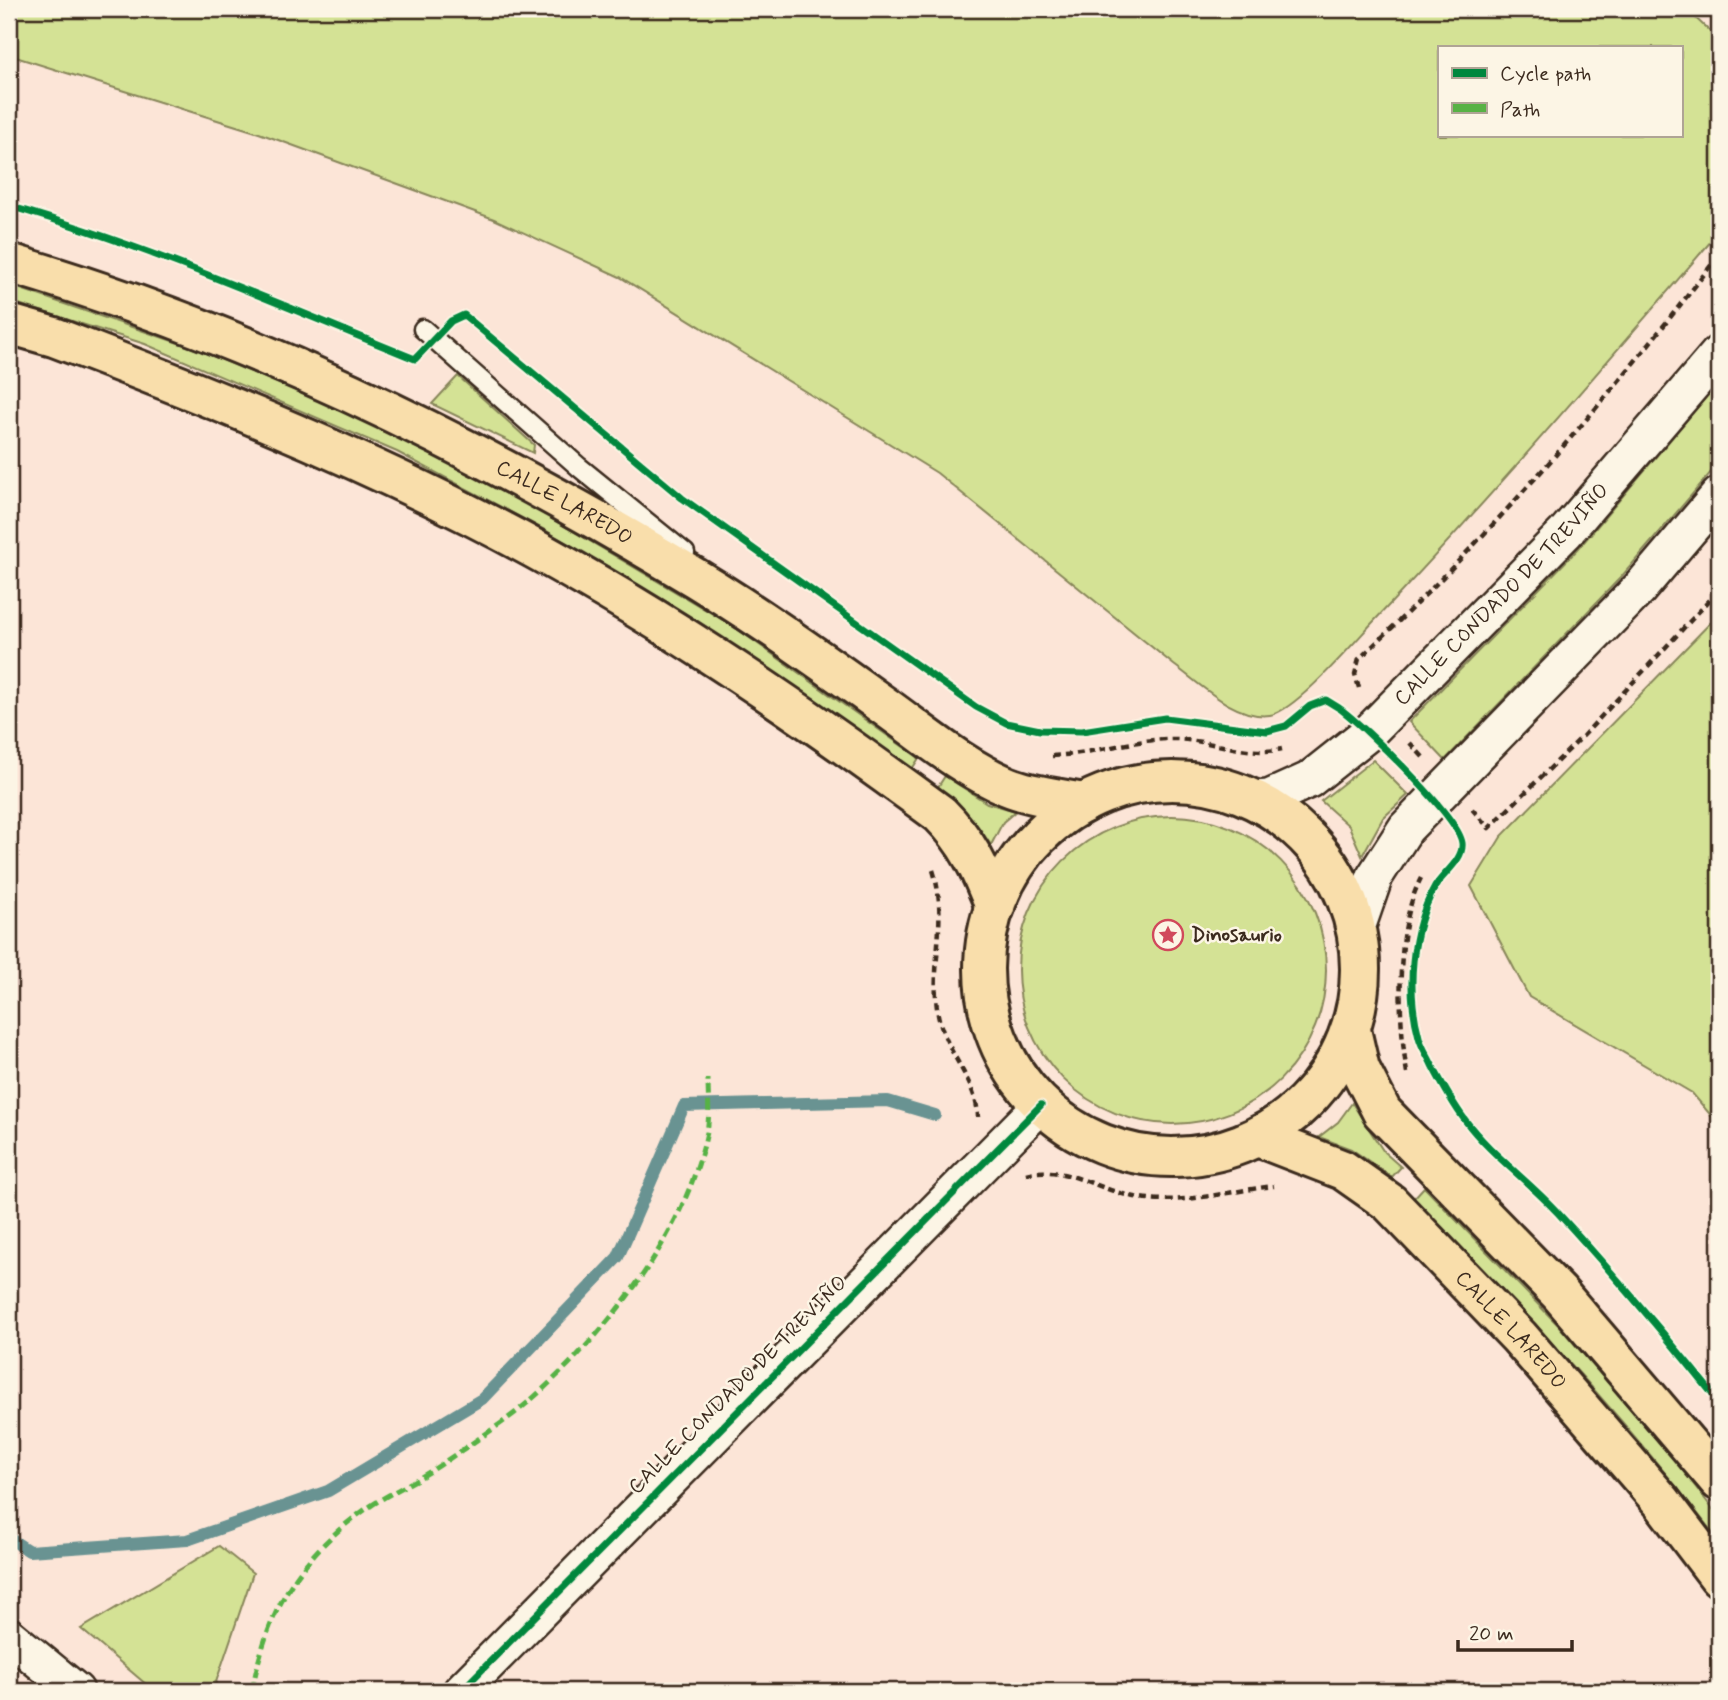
<svg xmlns="http://www.w3.org/2000/svg" width="1728" height="1700" viewBox="0 0 1728 1700" font-family="Mynerve,sans-serif">
	<style>
		.green { fill: #d4e295; stroke: #88865a; stroke-width: 2; fill-rule: evenodd }
		.lines { fill: none; stroke-linecap: round; stroke-linejoin: round }
		.stream { stroke: #699392; stroke-width: 12 }
		.lane-casing { stroke: #3b2a1e; stroke-width: 23 }
		.street-casing { stroke: #3b2a1e; stroke-width: 40 }
		.primary-casing { stroke: #3b2a1e; stroke-width: 44 }
		.path { stroke: #3b2a1e; stroke-width: 4.5; stroke-dasharray: 7 5; stroke-linecap: butt }
		.lane { stroke: #fcf5e5; stroke-width: 18 }
		.street { stroke: #fcf5e5; stroke-width: 35 }
		.primary { stroke: #f9deab; stroke-width: 38 }
		.quiet { stroke: #57b245; stroke-width: 5; stroke-dasharray: 10 5; stroke-linecap: butt }
		.cycleway-casing { stroke: #fcf5e5; stroke-width: 11 }
		.cycleway { stroke: #00873e; stroke-width: 7 }
		.labels { text-anchor: middle; dominant-baseline: central; stroke-width: 5; stroke-linejoin: round; paint-order: stroke }
		.street-label { font-size: 21px; fill: #3b2a1e; stroke: #fcf5e5 }
		.poi-label { font-size: 21px; font-weight: bold; fill: #3b2a1e; stroke: #fcf5e5; text-anchor: start }
	</style>
	<rect width="100%" height="100%" fill="#fce5d7"/>
	<filter id="ink" filterUnits="userSpaceOnUse"><feTurbulence type="fractalNoise" baseFrequency=".0143" numOctaves="2"/><feDisplacementMap in="SourceGraphic" scale="14" xChannelSelector="R" yChannelSelector="G"/><feConvolveMatrix kernelMatrix="1 2 1 2 8 2 1 2 1" color-interpolation-filters="sRGB"/></filter>
	<g filter="url(#ink)">
		<!-- green -->
		<g class="green">
			<path d="M9 9H1686L1719 40V232C1606 363 1494 494 1375 620 1355 641 1296 711 1270 715 1236 720 1200 684 1174 665L937 473 620 277 494 219 259 133 9 55ZM1681 47V135H1439V47Z"/>
			<path d="M9 285 196 349 342 410 425 449 534 508 733 626 919 758 912 769 684 613 545 530 397 452 145 344 9 301Z"/>
			<path d="M458 376 534 445 533 453 432 404Z"/>
			<path d="M1719 382V463L1622 576 1445 760 1409 722 1578 549Z"/>
			<path d="M1719 614V1125L1692 1093 1529 997 1471 886 1501 837Z"/>
			<path d="M1373 760 1408 795 1383 818 1362 856 1349 826 1321 801Z"/>
			<path d="M945 776 987 803 1016 811 1003 822 991 845 975 822 936 790Z"/>
			<circle cx="1172" cy="970" r="154"/>
			<path d="M1352 1103 1384 1152 1401 1167 1392 1177 1351 1149 1319 1137 1338 1122Z"/>
			<path d="M1424 1187 1559 1326 1672 1457 1719 1517V1541C1626 1419 1522 1307 1413 1199Z"/>
			<path d="M219 1546 253 1573 213 1691H154L81 1629Z"/>
		</g>
		<g class="lines">
			<!-- stream -->
			<path class="stream" d="M9 1538 29 1551 187 1540 328 1491 482 1399 618 1257 684 1106 888 1101 935 1115"/>
			<!-- lane casing -->
			<g class="lane-casing">
				<path id="lane" d="M423 329 579 467 685 553"/>
			</g>
			<!-- street casing -->
			<g class="street-casing">
				<g id="street">
					<path id="s1" d="M1255 799 1269 798 1309 780 1367 734 1565 533 1719 353"/>
					<path d="M1357 928 1375 876 1406 828 1639 589 1719 495"/>
					<path d="M9 1636 76 1691"/>
					<path d="M461 1691 1041 1105"/>
				</g>
			</g>
			<!-- primary casing -->
			<g class="primary-casing">
				<g id="primary">
					<path id="s2" d="M9 263C243 332 462 439 672 564 744 606 812 654 880 703 920 731 961 767 1007 786 1031 796 1059 798 1084 803"/>
					<path d="M9 324 54 337C196 391 336 447 472 516 636 599 792 705 940 814 968 842 981 870 995 907"/>
					<circle cx="1172" cy="969" r="188"/>
					<path d="M1351 1030 1360 1069 1382 1112 1559 1293 1719 1481"/>
					<path id="s3" d="M1258 1137 1343 1170 1390 1203 1519 1337 1662 1502 1719 1577"/>
				</g>
			</g>
			<!-- path -->
			<g class="path">
				<path d="M1709 9 1719 15"/>
				<path d="M1359 688 1355 674 1359 659C1491 536 1610 397 1719 255"/>
				<path d="M1410 743 1423 757"/>
				<path d="M1052 756C1093 754 1130 740 1169 739 1206 738 1246 757 1282 749"/>
				<path d="M1472 809 1489 828 1583 736 1719 590"/>
				<path d="M933 870C948 917 931 961 937 1008 941 1048 977 1079 978 1117"/>
				<path d="M1407 1073C1398 1018 1395 928 1421 878"/>
				<path d="M1026 1174C1064 1164 1098 1190 1135 1197 1181 1206 1228 1191 1274 1186"/>
				<path d="M1712 1614 1719 1625"/>
			</g>
			<!-- lane -->
			<use href="#lane" class="lane"/>
			<!-- street -->
			<use href="#street" class="street"/>
			<!-- primary -->
			<use href="#primary" class="primary"/>
			<!-- quiet -->
			<path class="quiet" d="M252 1691C267 1611 298 1557 366 1509 391 1492 419 1480 443 1463 473 1442 506 1422 533 1398 610 1330 685 1234 707 1132 710 1115 708 1096 708 1079"/>
			<!-- cycleway casing -->
			<g class="cycleway-casing">
				<g id="cycleway">
					<path d="M9 206C148 246 281 305 415 359L451 321 464 315 682 498 976 707 1006 723 1040 730 1082 731 1165 718 1267 731 1286 726 1310 706 1326 700 1339 708C1363 725 1459 817 1462 843 1464 860 1442 874 1435 887 1411 930 1406 990 1419 1037 1421 1046 1428 1056 1432 1065 1442 1084 1452 1103 1465 1120 1490 1154 1529 1181 1558 1213 1614 1274 1667 1337 1719 1402"/>
					<path d="M461 1691 1041 1105"/>
				</g>
			</g>
			<!-- cycleway -->
			<use href="#cycleway" class="cycleway"/>
		</g>
	</g>
	<!-- icons -->
	<defs>
		<g id="sight-ring" transform="scale(1.575)"><circle r="9.5" fill="#fcf5e5" stroke="#d1495b" stroke-width="1.5"/><path d="M0-6L1.8-2.2L6-1.7L2.9 1.2L3.7 5.4L0 3.3L-3.7 5.4L-2.9 1.2L-6-1.7L-1.8-2.2Z" fill="#d1495b"/></g>
	</defs>
	<g fill-rule="evenodd">
		<use href="#sight-ring" x="1168" y="935"/>
	</g>
	<g class="labels">
		<!-- street labels -->
		<g class="street-label">
			<text stroke="none"><textPath href="#s2" startOffset="606">CALLE LAREDO</textPath></text>
			<text stroke="none"><textPath href="#s1" startOffset="326">CALLE CONDADO DE TREVIÑO</textPath></text>
			<text stroke="none"><textPath href="#s3" startOffset="324">CALLE LAREDO</textPath></text>
			<text transform="translate(738 1385) rotate(-45)">CALLE CONDADO DE TREVIÑO</text>
		</g>
		<!-- poi labels -->
		<g class="poi-label">
			<text x="1191" y="935">Dinosaurio</text>
		</g>
	</g>
	<!-- margin -->
	<rect width="1728" height="1700" fill="none" stroke="#fcf5e5" stroke-width="35"/>
	<rect x="18" y="18" width="1693" height="1665" fill="none" stroke="#3b2a1e" stroke-width="2.5" filter="url(#ink)"/>
	<!-- legend -->
	<rect x="1438" y="46" width="245" height="91" fill="#fcf5e5" stroke="#afa495" stroke-width="2"/>
	<rect x="1452" y="68" width="35" height="10" fill="#00873e" stroke="#afa495" stroke-width="2"/>
	<text x="1500" y="80" font-size="21" fill="#3b2a1e">Cycle path</text>
	<rect x="1452" y="103" width="35" height="10" fill="#57b245" stroke="#afa495" stroke-width="2"/>
	<text x="1500" y="116" font-size="21" fill="#3b2a1e">Path</text>
	<!-- scale -->
	<path d="M1458 1640v10h114v-10" fill="none" stroke="#3b2a1e" stroke-width="3.5"/>
	<text x="1469" y="1640" font-size="21" fill="#3b2a1e" stroke="#fcf5e5" stroke-width="5" paint-order="stroke">20 m</text>
</svg>
